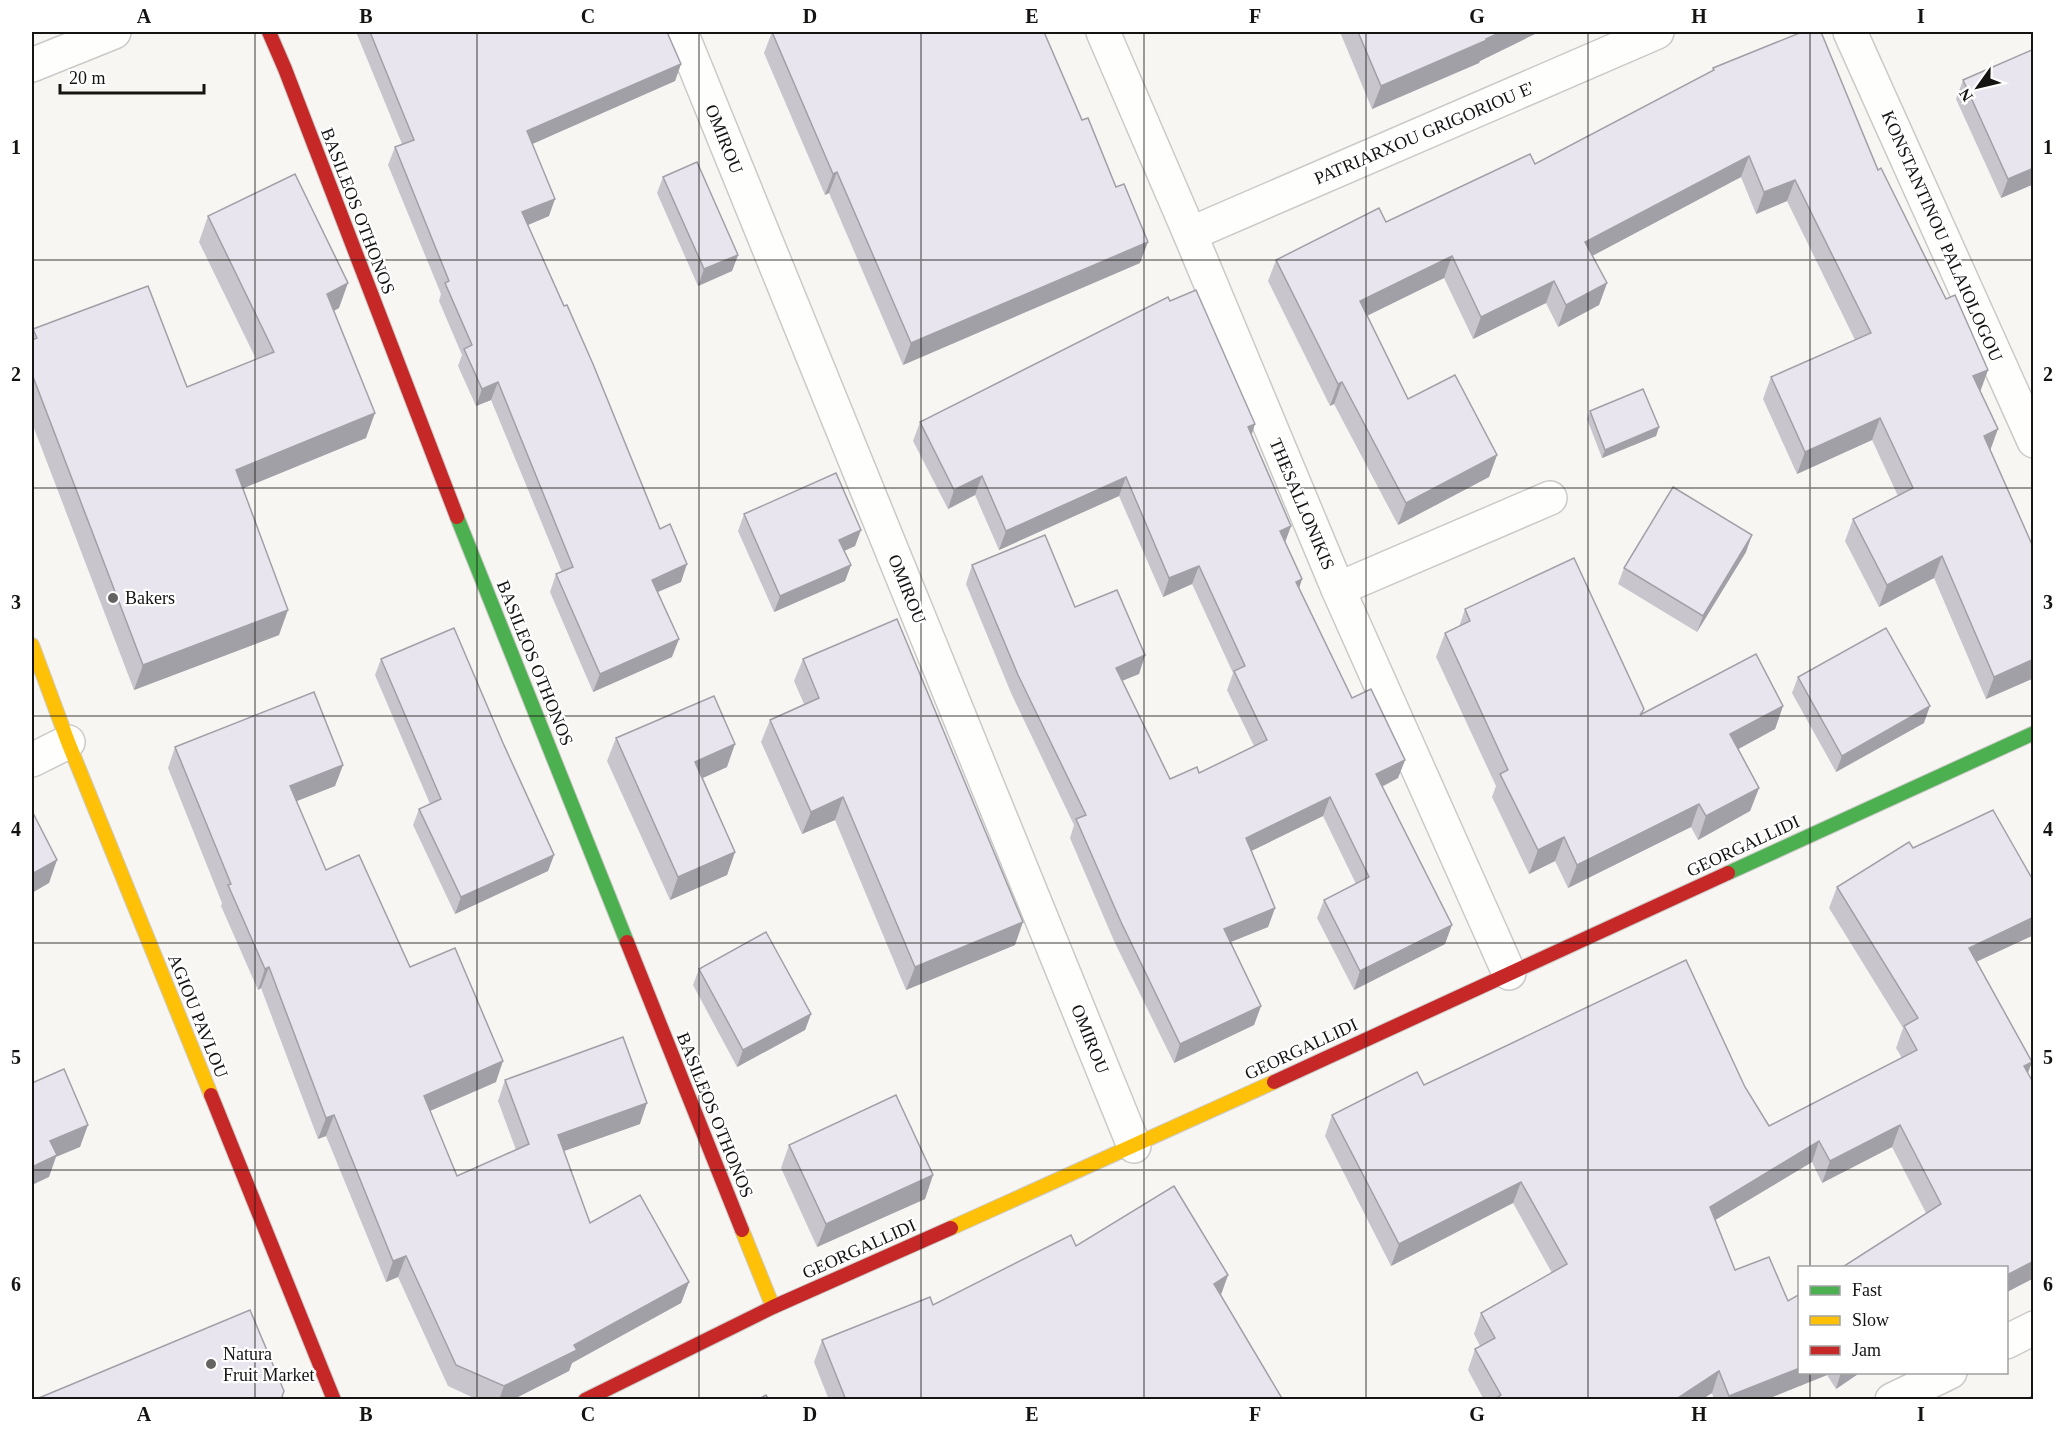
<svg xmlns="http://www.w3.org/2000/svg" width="2065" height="1431" viewBox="0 0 2065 1431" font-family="'Times New Roman',serif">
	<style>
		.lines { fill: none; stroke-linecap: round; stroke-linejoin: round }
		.street-casing { stroke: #cbcac8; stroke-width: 36 }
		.fast-casing { stroke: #cbcac8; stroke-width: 16 }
		.slow-casing { stroke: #cbcac8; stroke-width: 16 }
		.jam-casing { stroke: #cbcac8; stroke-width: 16 }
		.street { stroke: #fefefd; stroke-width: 33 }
		.fast { stroke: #4caf50; stroke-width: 14 }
		.slow { stroke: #ffc107; stroke-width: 14 }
		.jam { stroke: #c62828; stroke-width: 14 }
		.wall { fill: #c8c5cd }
		.shaded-wall { fill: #a2a0a7 }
		.building { fill: #e8e5ee; stroke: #a2a0a7; stroke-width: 1.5 }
		.grid { fill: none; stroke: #151413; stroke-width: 1.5; stroke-opacity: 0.55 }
		.poi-dot { fill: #646361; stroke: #fff; stroke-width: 2 }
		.labels { text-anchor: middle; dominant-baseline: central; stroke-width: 4.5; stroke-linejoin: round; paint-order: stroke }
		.street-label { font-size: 18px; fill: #151413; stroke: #fff }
		.poi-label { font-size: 18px; fill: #151413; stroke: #fff; text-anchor: start }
		.neatline { fill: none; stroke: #151413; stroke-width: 2 }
		.grid-label { font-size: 20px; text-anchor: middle; font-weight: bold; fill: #151413 }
	</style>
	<rect width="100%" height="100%" fill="#f8f6f3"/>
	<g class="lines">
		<!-- street casing -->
		<g class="street-casing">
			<g id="street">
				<path d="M681 32 1134 1146"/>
				<path d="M1103 32 1190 234 1338 589 1509 973"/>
				<path d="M1850 32 2034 441"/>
				<path d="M32 65 114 32"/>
				<path d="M1190 234 1657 32"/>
				<path d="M1338 589 1550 498"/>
				<path d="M32 760 68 742"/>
				<path d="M2006 1342 2034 1328"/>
				<path d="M1892 1400 1950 1372"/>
			</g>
		</g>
		<!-- fast casing -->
		<g class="fast-casing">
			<g id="fast">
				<path d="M457 517 627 942"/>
				<path d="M1728 873 2034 733"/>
			</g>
		</g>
		<!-- slow casing -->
		<g class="slow-casing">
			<g id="slow">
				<path d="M32 645 68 742 211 1095"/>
				<path d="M951 1228 1274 1082"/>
				<path d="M742 1230 773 1307"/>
			</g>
		</g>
		<!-- jam casing -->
		<g class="jam-casing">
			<g id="jam">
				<path d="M269 32 285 69 457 517"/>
				<path d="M627 942 742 1230"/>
				<path d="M1274 1082 1728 873"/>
				<path d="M211 1095 334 1400"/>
				<path d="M585 1400 773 1307 951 1228"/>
			</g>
		</g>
		<!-- street -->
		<use href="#street" class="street"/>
		<!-- fast -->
		<use href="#fast" class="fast"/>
		<!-- slow -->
		<use href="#slow" class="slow"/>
		<!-- jam -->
		<use href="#jam" class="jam"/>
	</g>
	<!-- wall -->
	<g class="wall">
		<path d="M356 32H667L681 64 675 81 532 144 549 216 528 225 681 582 658 592 672 657 593 692 550 592 556 574 562 572 491 400 476 406 458 366 462 355 439 301 441 294 388 165 395 147 402 144Z"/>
		<path d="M772 32 1140 263 903 365 829 193 825 195 764 53Z"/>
		<path d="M1340 32H1539L1480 61 1479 63 1372 109Z"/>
		<path d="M2034 49V184L2001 198 1956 99 1963 80Z"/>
		<path d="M1713 68 1878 170 1946 299 1988 370 1980 391 1990 450 2034 549V678L1986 699 1934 578 1879 607 1845 541 1853 519 1898 496 1872 440 1797 474 1763 399 1771 377 1855 340 1787 201 1756 214 1741 177 1592 256 1607 283 1599 305 1558 327 1546 303 1473 339 1444 278 1367 316 1408 399 1497 455 1489 477 1398 525 1334 404 1330 406 1268 281 1276 260 1386 222 1535 164 1712 71Z"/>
		<path d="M663 177 738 255 732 271 698 286 657 193Z"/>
		<path d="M208 216 339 308 334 311 366 438 243 488 279 635 134 690 32 423V333L33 329 187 387 256 359 199 242Z"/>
		<path d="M1170 301 1252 435 1291 526 1285 542 1302 579 1299 588 1352 698 1405 760 1398 778 1382 787 1445 944 1354 990 1317 918 1324 900 1356 884 1323 816 1251 851 1275 908 1268 927 1231 942 1261 1006 1254 1025 1174 1063 1114 941 1070 838 1074 825 1011 693 966 584 972 565 1075 607 1145 655 1139 674 1122 681 1170 779 1199 773 1254 746 1227 690 1233 673 1192 584 1163 597 1119 496 999 550 975 495 948 509 913 441 920 422Z"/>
		<path d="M1590 411 1659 427 1656 436 1602 458 1587 419Z"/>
		<path d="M744 514 861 530 855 546 844 551 851 565 845 581 774 612 738 531Z"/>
		<path d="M1746 552 1697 632 1618 584 1624 568Z"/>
		<path d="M1465 609 1644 709 1642 714 1783 706 1775 729 1738 749 1759 788 1750 811 1698 840 1691 827 1568 888 1555 861 1529 874 1492 797 1496 786 1436 657 1445 633 1459 627Z"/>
		<path d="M381 659 503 743 554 855 548 871 455 914 413 825 419 809 430 804 375 675Z"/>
		<path d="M803 659 1015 945 906 990 835 820 802 834 761 742 770 720 804 704 794 681Z"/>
		<path d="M1798 677 1924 723 1836 772 1792 693Z"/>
		<path d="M616 738 727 767 703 778 735 852 727 875 670 900 607 761Z"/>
		<path d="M175 747 343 765 335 786 296 801 326 870 410 967 496 1082 430 1111 457 1176 516 1150 498 1101 505 1080 640 1124 564 1151 590 1223 689 1282 681 1303 572 1363 569 1371 512 1400H478L448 1386 398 1277 386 1282 326 1136 318 1139 261 988 258 990 221 906 222 903 168 768Z"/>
		<path d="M1837 887 1976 962 2032 1062 2028 1073 2034 1084V1278L2007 1292 1926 1213 1892 1147 1822 1183 1812 1162 1715 1220 1735 1270 1800 1372H1861L1836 1389 1827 1375 1765 1400H1714L1712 1393 1701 1400H1484L1468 1370 1475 1349 1480 1346 1474 1334 1481 1313 1552 1273 1513 1203 1391 1266 1325 1136 1332 1115 1424 1085 1745 1087 1769 1126 1902 1058 1896 1048 1903 1028 1829 908Z"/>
		<path d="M699 969 811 1014 805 1030 737 1067 693 985Z"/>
		<path d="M789 1145 933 1175 925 1199 817 1247 781 1168Z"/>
		<path d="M1076 1246 1228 1275 1221 1295 1283 1400H829L814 1362 822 1340 933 1305Z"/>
	</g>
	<!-- shaded-wall -->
	<g class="shaded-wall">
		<path d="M1501 32H1539L1480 61 1479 63 1372 109 1381 86Z"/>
		<path d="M681 64 675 81 521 149 527 131Z"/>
		<path d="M1749 156 1741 177 1577 264 1585 242Z"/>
		<path d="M2034 168V184L2001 198 2008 179Z"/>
		<path d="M837 172 829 193 825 195 833 174Z"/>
		<path d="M1795 180 1787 201 1756 214 1764 192Z"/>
		<path d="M555 199 549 216 516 230 522 212Z"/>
		<path d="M1148 242 1140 263 903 365 911 343Z"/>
		<path d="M738 255 732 271 698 286 704 269Z"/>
		<path d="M1452 256 1444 278 1352 323 1360 301Z"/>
		<path d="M1554 281 1546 303 1473 339 1481 317Z"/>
		<path d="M348 283 339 308 317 319 327 294Z"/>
		<path d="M1607 283 1599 305 1558 327 1566 305Z"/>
		<path d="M1988 370 1980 392 1973 376Z"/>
		<path d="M498 382 491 400 476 406 482 389Z"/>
		<path d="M1342 382 1334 404 1330 406 1338 384Z"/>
		<path d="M375 413 366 438 227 495 236 470Z"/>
		<path d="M1880 418 1872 440 1797 474 1805 452Z"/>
		<path d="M1255 424 1249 443 1248 427Z"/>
		<path d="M1659 427 1656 436 1602 458 1605 450Z"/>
		<path d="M1998 429 1990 451 1984 436Z"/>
		<path d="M1497 455 1489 477 1398 525 1406 503Z"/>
		<path d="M982 476 975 495 948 509 954 490Z"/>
		<path d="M1126 477 1119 496 999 550 1006 531Z"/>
		<path d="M1291 526 1284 545 1280 531Z"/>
		<path d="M861 530 855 546 833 556 839 540Z"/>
		<path d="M1752 535 1746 552 1697 632 1703 616Z"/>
		<path d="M1942 556 1934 578 1879 607 1887 585Z"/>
		<path d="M687 564 681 582 646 597 652 580Z"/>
		<path d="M851 565 845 581 774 612 780 596Z"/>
		<path d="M1199 566 1192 584 1163 597 1169 578Z"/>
		<path d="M1302 579 1296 598V582Z"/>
		<path d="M288 610 279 635 134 690 143 665Z"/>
		<path d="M679 639 672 657 593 692 600 674Z"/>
		<path d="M1145 655 1139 674 1109 686 1116 668Z"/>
		<path d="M2034 659V678L1986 699 1994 677Z"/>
		<path d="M1783 706 1775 729 1722 758 1730 734Z"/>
		<path d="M1930 706 1924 723 1836 772 1842 756Z"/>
		<path d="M735 744 727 767 687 785 695 762Z"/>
		<path d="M1405 760 1398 778 1369 793 1376 774Z"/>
		<path d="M343 765 335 786 282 807 290 786Z"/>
		<path d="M1759 788 1750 811 1698 840 1706 816Z"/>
		<path d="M843 797 835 820 802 834 811 812Z"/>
		<path d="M1330 797 1323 816 1239 857 1246 838Z"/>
		<path d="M1699 804 1691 827 1568 888 1577 865Z"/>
		<path d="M1564 837 1555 861 1529 874 1538 850Z"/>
		<path d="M735 852 727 875 670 900 678 877Z"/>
		<path d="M554 855 548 871 455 914 461 897Z"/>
		<path d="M57 860 49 883 32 893V874Z"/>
		<path d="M1275 908 1268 927 1218 947 1224 929Z"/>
		<path d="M2034 917V935L1961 969 1969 948Z"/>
		<path d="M1023 922 1015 945 906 990 915 967Z"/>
		<path d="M1452 925 1445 944 1354 990 1360 971Z"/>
		<path d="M269 967 261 988 258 990 265 969Z"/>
		<path d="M1261 1006 1254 1025 1174 1063 1180 1044Z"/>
		<path d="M811 1014 805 1030 737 1067 743 1050Z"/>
		<path d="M503 1061 496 1082 416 1117 424 1096Z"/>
		<path d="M2032 1062 2024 1083V1066Z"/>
		<path d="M647 1103 640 1124 550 1156 558 1135Z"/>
		<path d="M334 1115 326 1136 318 1139 326 1118Z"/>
		<path d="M88 1125 80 1147 56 1157 49 1177 32 1185V1167L50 1141Z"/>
		<path d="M1900 1125 1892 1147 1822 1183 1830 1161Z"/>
		<path d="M1819 1141 1812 1162 1702 1228 1710 1207Z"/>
		<path d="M933 1175 925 1199 817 1247 826 1224Z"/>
		<path d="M1521 1182 1513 1203 1391 1266 1399 1244Z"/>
		<path d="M406 1256 398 1277 386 1282 393 1261Z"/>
		<path d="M2034 1261V1278L2007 1292V1275Z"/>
		<path d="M1228 1275 1220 1297 1214 1284Z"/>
		<path d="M689 1282 681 1303 572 1363 569 1371 512 1400H499L504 1386 574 1345Z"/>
		<path d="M1800 1368V1372H1828L1827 1375 1765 1400H1728L1729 1396Z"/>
		<path d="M1719 1371 1712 1393 1701 1400H1675Z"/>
		<path d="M1841 1372H1861L1836 1389Z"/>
	</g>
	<!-- building -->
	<g class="building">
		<path d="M370 32H667L681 64 527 131 555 199 522 212 564 306 567 305 593 364 660 529 670 524 687 564 652 580 679 639 600 674 556 574 573 567 498 382 482 389 464 349 472 345 445 283 449 281 395 147 414 140Z"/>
		<path d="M772 32H1044L1082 120 1088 118 1116 187 1124 184 1148 242 911 343 837 172 833 174Z"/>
		<path d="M1358 32H1501L1486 39 1487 40 1381 86Z"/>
		<path d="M1802 32H1821L1878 170 1881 168 1946 299 1955 295 1988 370 1973 376 1998 429 1984 436 2034 549V659L1994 677 1942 556 1887 585 1853 519 1913 488 1880 418 1805 452 1771 377 1871 333 1795 180 1764 192 1749 156 1585 242 1607 283 1566 305 1554 281 1481 317 1452 256 1360 301 1408 399 1455 375 1497 455 1406 503 1342 382 1338 384 1276 260 1379 208 1386 222 1530 154 1535 164 1714 70 1713 68Z"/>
		<path d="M2034 49V168L2008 179 1963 80Z"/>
		<path d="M697 162 738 255 704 269 663 177Z"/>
		<path d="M295 174 348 283 327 294 375 413 236 470 288 610 143 665 32 374V340L37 338 33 329 148 286 187 387 274 352 208 216Z"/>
		<path d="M1196 290 1255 424 1248 427 1291 526 1280 531 1302 579 1296 582 1352 698 1371 689 1405 760 1376 774 1452 925 1360 971 1324 900 1369 877 1330 797 1246 838 1275 908 1224 929 1261 1006 1180 1044 1121 922 1076 819 1086 815 1018 675 972 565 1045 535 1075 607 1117 590 1145 655 1116 668 1170 779 1197 767 1199 773 1267 740 1234 671 1245 666 1199 566 1169 578 1126 477 1006 531 982 476 954 490 920 422 1168 297 1170 301Z"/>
		<path d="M1643 389 1659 427 1605 450 1590 411Z"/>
		<path d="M836 473 861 530 839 540 851 565 780 596 744 514Z"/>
		<path d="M1673 487 1752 535 1703 616 1624 568Z"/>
		<path d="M1574 558 1644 709 1640 715 1756 654 1783 706 1730 734 1759 788 1706 816 1699 804 1577 865 1564 837 1538 850 1500 774 1508 770 1445 633 1470 621 1465 609Z"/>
		<path d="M897 619 1023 922 915 967 843 797 811 812 770 720 819 698 803 659Z"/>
		<path d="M454 628 503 743 554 855 461 897 419 809 441 799 381 659Z"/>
		<path d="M1886 628 1930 706 1842 756 1798 677Z"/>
		<path d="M314 692 343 765 290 786 326 870 359 855 410 967 455 948 503 1061 424 1096 457 1176 529 1144 505 1080 623 1037 647 1103 558 1135 590 1223 640 1195 689 1282 574 1345 577 1350 504 1386 456 1365 406 1256 393 1261 334 1115 326 1118 269 967 265 969 228 885 231 884 175 747Z"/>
		<path d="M714 696 735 744 695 762 735 852 678 877 616 738Z"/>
		<path d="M1993 810 2034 882V917L1969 948 2032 1062 2024 1066 2034 1084V1261L2007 1275V1268H1841L1941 1204 1900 1125 1830 1161 1819 1141 1710 1207 1735 1270 1769 1257 1788 1301 1800 1294V1368L1729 1396 1719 1371 1675 1400H1493L1501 1395 1475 1349 1495 1338 1481 1313 1567 1264 1521 1182 1399 1244 1332 1115 1417 1072 1424 1085 1686 960 1745 1087 1769 1126 1917 1050 1904 1026 1918 1018 1837 887 1909 842 1913 848Z"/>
		<path d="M32 811 57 860 32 874Z"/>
		<path d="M766 932 811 1014 743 1050 699 969Z"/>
		<path d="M64 1069 88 1125 50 1141 57 1155 32 1167V1083Z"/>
		<path d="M896 1095 933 1175 826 1224 789 1145Z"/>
		<path d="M1174 1186 1228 1275 1214 1284 1283 1400H846L822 1340 930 1297 933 1305 1071 1235 1076 1246Z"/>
		<path d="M250 1310 284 1391 281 1400H34Z"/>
		<path d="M766 1395 769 1400H757Z"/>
		<path d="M2034 1395V1400H2026Z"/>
	</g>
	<!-- grid -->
	<path class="grid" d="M255 32V1400M477 32V1400M699 32V1400M921 32V1400M1144 32V1400M1366 32V1400M1588 32V1400M1810 32V1268M32 260H2034M32 488H2034M32 716H2034M32 943H2034M32 1170H2034M1810 1372V1400"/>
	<!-- markers -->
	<g class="poi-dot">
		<circle cx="113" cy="598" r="6"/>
		<circle cx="211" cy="1364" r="6"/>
	</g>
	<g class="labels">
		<!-- street labels -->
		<g class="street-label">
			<text transform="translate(1424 133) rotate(-23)">PATRIARXOU GRIGORIOU E'</text>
			<text transform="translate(724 139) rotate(68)">OMIROU</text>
			<text transform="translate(358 211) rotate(69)">BASILEOS OTHONOS</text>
			<text transform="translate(1942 236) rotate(66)">KONSTANTINOU PALAIOLOGOU</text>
			<text transform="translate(1302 504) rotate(67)">THESALLONIKIS</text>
			<text transform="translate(907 589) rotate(68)">OMIROU</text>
			<text transform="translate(535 663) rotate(68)">BASILEOS OTHONOS</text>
			<text transform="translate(1743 846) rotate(-25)">GEORGALLIDI</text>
			<text transform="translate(198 1016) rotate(68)">AGIOU PAVLOU</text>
			<text transform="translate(1090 1039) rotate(68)">OMIROU</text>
			<text transform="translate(1301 1049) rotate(-25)">GEORGALLIDI</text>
			<text transform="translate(715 1115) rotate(68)">BASILEOS OTHONOS</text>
			<text transform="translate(859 1249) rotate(-24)">GEORGALLIDI</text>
		</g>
		<!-- poi labels -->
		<g class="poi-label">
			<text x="125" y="598">Bakers</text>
			<text x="223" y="1354">Natura<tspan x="223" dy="21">Fruit Market</tspan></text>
		</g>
	</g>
	<!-- border -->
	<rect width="2065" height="1431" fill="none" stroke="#ffffff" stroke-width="66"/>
	<!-- legend -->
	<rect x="1798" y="1266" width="210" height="108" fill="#ffffff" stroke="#a1a1a1" stroke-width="1.5"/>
	<rect x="1810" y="1286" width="30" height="9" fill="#4caf50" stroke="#a1a1a1" stroke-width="1.5"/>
	<text x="1852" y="1296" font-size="18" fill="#151413">Fast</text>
	<rect x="1810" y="1316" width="30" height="9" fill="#ffc107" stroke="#a1a1a1" stroke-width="1.5"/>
	<text x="1852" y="1326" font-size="18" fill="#151413">Slow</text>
	<rect x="1810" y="1346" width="30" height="9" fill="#c62828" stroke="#a1a1a1" stroke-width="1.5"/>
	<text x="1852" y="1356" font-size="18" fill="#151413">Jam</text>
	<!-- north arrow -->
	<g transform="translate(1978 87) rotate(236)" stroke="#ffffff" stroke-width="4.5" paint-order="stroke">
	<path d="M0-4.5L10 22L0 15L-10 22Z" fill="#151413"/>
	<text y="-9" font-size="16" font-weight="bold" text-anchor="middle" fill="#151413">N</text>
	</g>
	<!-- scale -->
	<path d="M60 84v9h144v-9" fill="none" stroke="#151413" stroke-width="3"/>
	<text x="69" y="84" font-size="18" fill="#151413" stroke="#ffffff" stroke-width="4.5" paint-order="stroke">20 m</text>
	<rect x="33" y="33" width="1999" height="1365" class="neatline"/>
	<g class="grid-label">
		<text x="144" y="23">A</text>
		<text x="366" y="23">B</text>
		<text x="588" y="23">C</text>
		<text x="810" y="23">D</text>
		<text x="1032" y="23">E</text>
		<text x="1255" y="23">F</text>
		<text x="1477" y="23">G</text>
		<text x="1699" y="23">H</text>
		<text x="1921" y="23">I</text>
		<text x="16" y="154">1</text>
		<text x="2048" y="154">1</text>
		<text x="16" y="381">2</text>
		<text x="2048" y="381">2</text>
		<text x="16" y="609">3</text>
		<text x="2048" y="609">3</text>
		<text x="16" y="836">4</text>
		<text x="2048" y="836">4</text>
		<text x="16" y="1064">5</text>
		<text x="2048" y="1064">5</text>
		<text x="16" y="1291">6</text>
		<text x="2048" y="1291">6</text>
		<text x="144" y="1421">A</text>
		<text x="366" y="1421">B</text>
		<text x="588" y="1421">C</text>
		<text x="810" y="1421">D</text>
		<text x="1032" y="1421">E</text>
		<text x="1255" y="1421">F</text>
		<text x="1477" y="1421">G</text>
		<text x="1699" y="1421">H</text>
		<text x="1921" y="1421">I</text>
	</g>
</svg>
